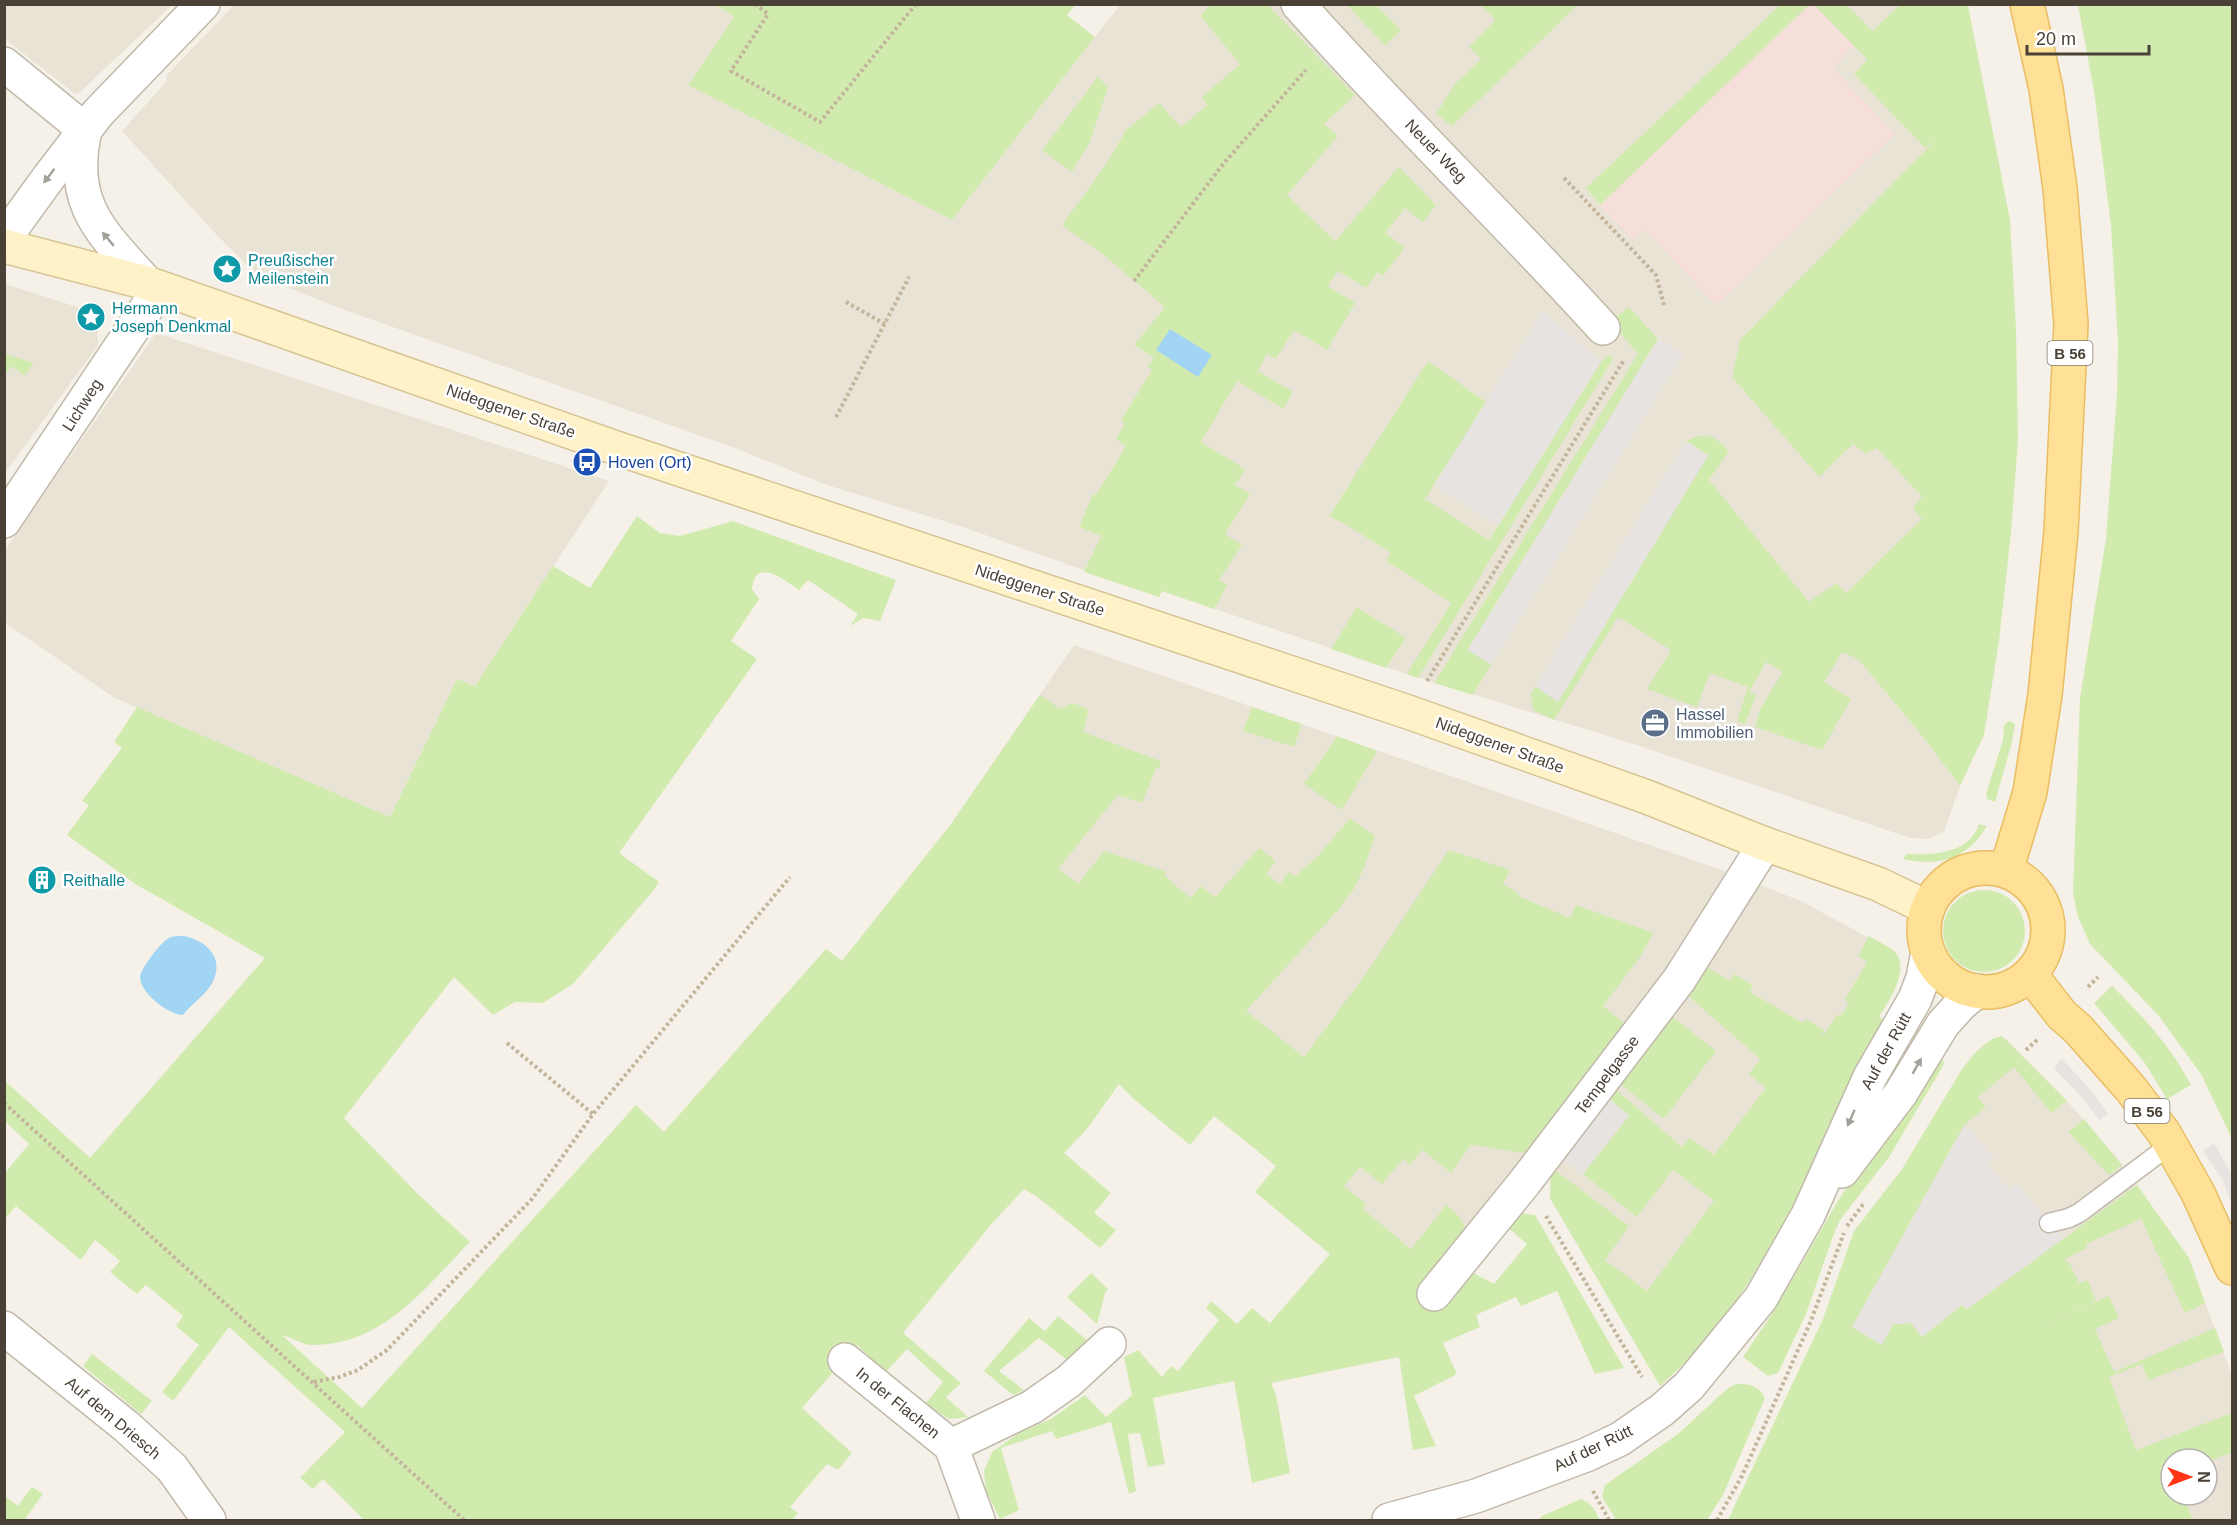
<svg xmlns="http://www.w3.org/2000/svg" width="2237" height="1525" viewBox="0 0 2237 1525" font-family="Helvetica,sans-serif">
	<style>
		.residential { fill: #e9e3d6; fill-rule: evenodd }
		.medical { fill: #f6dedb }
		.green { fill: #d1ebaf }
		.parking { fill: #e6e3e0 }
		.water { fill: #a2d4f4 }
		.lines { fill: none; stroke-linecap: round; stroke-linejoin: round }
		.lane-casing { stroke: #c1b9aa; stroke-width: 21 }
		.street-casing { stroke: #c1b9aa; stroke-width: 36 }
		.secondary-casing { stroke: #d7c596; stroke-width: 36 }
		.primary-casing { stroke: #e9be62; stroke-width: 36 }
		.path { stroke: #c3b49b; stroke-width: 4; stroke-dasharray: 3 3; stroke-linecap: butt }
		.lane { stroke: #fff; stroke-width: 18 }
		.street { stroke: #fff; stroke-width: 33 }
		.secondary { stroke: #fff1c8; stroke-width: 33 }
		.primary { stroke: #ffe097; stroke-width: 33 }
		.oneway { fill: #a4a09a }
		.labels { text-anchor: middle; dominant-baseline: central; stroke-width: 5; stroke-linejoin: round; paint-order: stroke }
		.shield { fill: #fff; stroke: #807a72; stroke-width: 1.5 }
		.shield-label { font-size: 15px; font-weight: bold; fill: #494136 }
		.street-label { font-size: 16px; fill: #494136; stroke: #fff }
		.culture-label { font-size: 16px; fill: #0d838f; stroke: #fff; text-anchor: start }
		.transit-label { font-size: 16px; fill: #164399; stroke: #fff; text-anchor: start }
		.service-label { font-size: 16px; fill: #4e5e75; stroke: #fff; text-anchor: start }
	</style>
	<rect width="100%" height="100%" fill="#f5f1e8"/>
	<!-- residential -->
	<g class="residential">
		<path d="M5 4H172V5L79 93 75 94 5 39Z"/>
		<path d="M1568 4 1573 9 1578 4 1900 5 1872 31 1934 98 1997 430 1834 630 1919 732 1960 786 1944 832 1928 839 1910 838 1640 746 1407 674 1162 591 1159 597 960 526 827 485 735 448 342 309 258 276 212 230 122 131 167 81 166 76 234 5H715L734 17 688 85 952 220 1120 5Z"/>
		<path d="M5 284 96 313 98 345 5 473Z"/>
		<path d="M156 333 609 481 475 686 457 679 390 817 115 698 5 623V550Z"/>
		<path d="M1074 645 1733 874 1629 1027 1422 1284 1122 1041 664 1132 826 949 842 961 951 824Z"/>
		<path d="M1755 883 1801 901 1895 952 1655 1377 1550 1198 1551 1167Z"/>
		<path d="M2006 1039 2067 1101 2117 1158 2189 1258 2232 1376V1520H1745ZM2171 1459H2207V1495H2171Z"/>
	</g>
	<!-- medical -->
	<path class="medical" d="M1809 5H1814L1854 45 1833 68 1895 134 1716 305 1645 230 1633 240 1600 205Z"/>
	<!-- green -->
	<g class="green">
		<path d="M715 5H1075L1067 15 1095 37 952 220 688 85 734 17Z"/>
		<path d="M1210 5H1268L1355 95 1324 124 1338 136 1287 195 1335 241 1399 167 1436 205 1423 222 1405 208 1385 233 1405 247 1383 276 1378 272 1366 288 1338 271 1328 286 1355 303 1327 350 1294 330 1276 359 1267 354 1258 371 1293 392 1283 409 1237 381 1201 442 1245 469 1235 485 1250 494 1225 534 1242 545 1219 580 1227 585 1214 609 1162 591 1159 597 1084 572 1101 536 1079 527 1093 494 1096 495 1126 446 1116 439 1125 423 1121 420 1152 370 1147 367 1154 358 1134 345 1165 307 1101 253 1062 225 1107 163 1126 130 1159 103 1181 127 1207 105 1202 97 1240 64 1200 16Z"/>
		<path d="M1347 5H1376L1401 30 1385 46Z"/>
		<path d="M1481 5H1578L1452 126 1436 114 1456 83 1481 59 1469 47 1495 20Z"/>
		<path d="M1780 5H1809L1600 205 1586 188Z"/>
		<path d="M1814 5H1847L1872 31 1900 5H1968L2010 220 2016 327 2018 440 2011 533 1999 641 1984 735 1960 786 1919 732 1858 659 1842 652 1824 682 1851 699 1822 750 1755 727 1760 709 1783 672 1766 662 1749 692 1756 695 1745 724 1737 721 1748 687 1710 673 1697 707 1647 689 1671 650 1618 617 1554 720 1533 710 1531 695 1535 686 1558 702 1708 455 1686 441C1704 431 1716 436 1729 451L1709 480 1809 602 1837 583 1846 593 1922 519 1913 508 1922 497 1877 448 1866 454 1853 444 1819 477 1732 377 1740 340 1938 137 1925 148 1854 74 1867 59Z"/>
		<path d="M2078 5H2232V1139L2201 1074 2158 1015 2090 944 2078 917 2073 893 2080 698 2106 539 2117 394 2118 342 2111 226 2094 91Z"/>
		<path d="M1098 77 1108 87 1089 144 1072 172 1042 150Z"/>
		<path d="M1629 307 1658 339 1468 649 1491 665 1473 695 1434 683 1638 354 1610 321Z"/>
		<path d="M5 354 34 363 24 376 12 366 5 375Z"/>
		<path d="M1609 354 1613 359 1418 678 1407 674 1451 603 1386 561 1391 553 1345 524 1329 516 1428 361 1486 402 1425 499 1489 540 1601 362Z"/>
		<path d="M637 516 660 533 680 536 733 521 896 580 880 621 863 618 850 626 858 614 808 580 799 590C785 580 755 556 752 589L759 599 731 641 757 659 619 853 659 882 653 891 573 984 543 1003 515 1002 493 1015 454 977 344 1118 419 1195 470 1242C426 1287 382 1346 312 1345 302 1345 291 1337 282 1335L362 1408 636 1105 664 1132 826 949 842 961 951 824 1040 695 1060 709 1072 703 1089 709 1083 732 1161 761 1159 768H1156L1142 803 1118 795 1058 869 1078 884 1104 851 1167 872 1164 875 1190 898 1201 886 1215 897 1259 848 1276 861 1266 874 1280 884 1288 872 1295 876 1317 857 1350 818 1375 836 1364 868 1354 889 1338 910 1246 1011 1304 1057 1370 968 1449 850 1510 870 1503 884 1519 894 1518 896 1570 918 1576 905 1654 933 1638 960 1603 1006 1629 1027 1535 1150 1525 1153 1471 1145 1451 1173 1422 1150 1410 1165 1403 1159 1382 1184 1360 1167 1344 1186 1366 1204 1363 1209 1411 1249 1446 1205C1473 1224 1467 1240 1466 1269L1494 1284 1527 1244 1504 1224 1514 1212 1535 1215 1624 1368 1595 1374 1557 1291 1521 1306 1516 1297 1476 1315 1480 1327 1443 1343 1457 1374 1414 1396 1436 1446 1413 1450 1399 1357 1271 1383 1276 1395 1290 1473 1252 1483 1234 1381 1153 1398 1165 1464 1148 1467 1140 1433 1128 1434 1136 1491 1129 1494 1111 1422 1056 1439 1052 1431 1001 1448 1019 1510 1000 1519 986 1491 984 1471 992 1452 1019 1433 1051 1419 1085 1395 1106 1417 1132 1395 1124 1357 1138 1350 1162 1377 1171 1366 1178 1371 1219 1320 1206 1308 1211 1301 1237 1324 1252 1308 1270 1323 1330 1254 1255 1192 1276 1166 1214 1116 1190 1145 1134 1099 1119 1084 1087 1129 1064 1153 1111 1193 1094 1213 1116 1230 1100 1248 1040 1199 1024 1189 994 1221 903 1333 961 1383 946 1397 968 1417 949 1419 925 1404 943 1382 907 1349 886 1372 857 1345 802 1408 852 1453 838 1470 827 1464 790 1507 798 1513 792 1520H364L323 1479 313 1489 300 1478 345 1432 229 1327 173 1401 162 1392 199 1345 176 1326 183 1316 146 1285 137 1294 110 1272 120 1261 95 1240 81 1260 16 1206 5 1219V1173L29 1144 5 1121 4 1080 90 1158 265 958 137 885 67 835 89 805 82 801 122 748 114 742 137 707 390 817 457 679 475 686 553 566 590 588Z"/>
		<path d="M1357 607 1406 638 1386 668 1331 649Z"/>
		<path d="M1252 707 1302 724 1294 747 1243 731Z"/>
		<path d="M2009 721 2015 724 2012 742 1995 802 1987 799 1986 794 2003 740 2004 725Z"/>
		<path d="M1337 736 1377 751 1342 810 1304 784Z"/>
		<path d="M1979 824 1987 826C1967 859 1940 867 1903 859L1907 854C1934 855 1969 854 1979 824Z"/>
		<circle cx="1984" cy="931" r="41"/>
		<path d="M1869 936C1877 941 1887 945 1894 951 1911 968 1889 1002 1879 1017L1888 1022C1872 1049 1855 1077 1840 1105 1830 1123 1823 1144 1814 1163 1774 1245 1730 1326 1660 1386L1550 1198 1551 1167 1629 1226 1605 1260 1647 1291 1714 1201 1673 1170 1637 1217 1583 1174 1629 1116 1606 1096 1613 1087 1682 1147 1690 1138 1714 1155 1766 1088 1749 1074 1760 1059 1685 993 1703 965 1730 981 1734 974 1753 985 1750 992 1803 1023 1806 1019 1825 1030 1822 1033 1824 1035 1837 1015H1841L1849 1004 1845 999 1867 962 1858 956Z"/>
		<path d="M2112 986C2142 1015 2172 1048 2191 1085L2167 1099 2144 1062 2094 1003Z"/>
		<path d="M1669 1014 1716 1051 1664 1119 1617 1081Z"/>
		<path d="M2002 1036 2067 1101 2051 1113 2014 1067 1978 1097 1986 1107 1964 1125 1852 1327 1911 1323 1922 1337 1962 1304 1967 1309 2137 1185 2189 1258 2205 1303 2185 1313 2141 1219 2086 1244 2087 1248 2065 1259 2067 1263 2069 1262 2079 1283 2088 1280 2096 1301 2034 1329 2109 1296 2119 1318 2095 1329 2114 1372 2215 1328 2224 1352 2148 1380 2142 1364 2109 1377 2136 1450 2232 1413V1452L2207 1462V1459H2171V1495H2183L2193 1520H1728L1823 1319 1854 1231 1902 1169 1962 1069 1974 1054 1985 1044 1992 1039Z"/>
		<path d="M1938 1056 1942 1059 1944 1064 1940 1071 1889 1157 1840 1220 1833 1236 1806 1314 1778 1373 1768 1376 1743 1357 1774 1311 1839 1199Z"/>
		<path d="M2084 1119 2122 1165 2109 1175 2068 1132Z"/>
		<path d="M1091 1273 1108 1289 1105 1293 1097 1324 1067 1297Z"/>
		<path d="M1058 1316 1087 1340 1067 1360 1039 1338 999 1371 1024 1390 1013 1395 984 1371 1029 1318 1045 1331Z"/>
		<path d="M92 1354 152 1401 141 1414 83 1366Z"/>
		<path d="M1736 1384C1749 1384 1759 1385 1765 1398L1723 1495 1707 1520H1616L1602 1497 1605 1485 1678 1434 1728 1388Z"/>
		<path d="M32 1487 43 1494 25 1519 26 1520H5V1496L18 1506Z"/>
		<path d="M1581 1499C1592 1503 1595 1511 1600 1520H1538L1542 1516Z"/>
	</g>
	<!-- parking -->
	<g class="parking">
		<path d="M1543 311 1601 362 1498 526 1434 485Z"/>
		<path d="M1658 339 1683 354 1491 665 1468 650Z"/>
		<path d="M1686 441 1708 456 1558 702 1535 686Z"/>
		<path d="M2061 1058 2088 1087 2108 1113 2100 1120 2077 1092 2054 1069Z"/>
		<path d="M1606 1096 1629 1115 1583 1174 1559 1157Z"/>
		<path d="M1965 1125 1994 1158 1987 1165 2009 1189 2016 1183 2063 1239 1967 1309 1962 1305 1922 1337 1911 1323 1893 1324 1882 1345 1852 1327Z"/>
		<path d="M2214 1143 2232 1175V1204L2222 1179 2203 1151Z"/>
	</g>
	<!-- water -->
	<g class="water">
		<path d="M1170 329 1212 355 1198 377 1156 350Z"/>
		<path d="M184 936C204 940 224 956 214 979 209 993 192 1003 183 1015 169 1015 140 993 140 977 141 968 162 940 171 937 174 936 180 936 184 936Z"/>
	</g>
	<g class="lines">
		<!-- lane casing -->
		<g class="lane-casing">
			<path id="lane" d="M2049 1223 2069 1218 2079 1213 2170 1145"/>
		</g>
		<!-- street casing -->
		<g class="street-casing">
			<g id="street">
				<path d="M1298 4C1396 115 1503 218 1603 328"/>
				<path d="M4 64 85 130"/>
				<path d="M85 130C68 204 101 232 147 283"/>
				<path d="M4 239 49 177 98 113 203 4"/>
				<path d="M4 521 160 288"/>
				<path d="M1842 1171 1901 1093 1943 1024 1961 1004 1977 991"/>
				<path d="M1434 1294 1525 1182 1679 980 1765 844"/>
				<path d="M4 1328 127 1427 172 1468 209 1520"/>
				<path d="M845 1360 951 1446 978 1520"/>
				<path d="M951 1446 1032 1407 1069 1381 1109 1344"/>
				<path d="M1389 1520 1476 1496 1586 1455 1620 1439 1662 1410 1689 1386 1761 1298 1808 1215 1870 1077 1915 999 1923 978 1928 952"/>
			</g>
		</g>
		<!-- secondary casing -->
		<g class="secondary-casing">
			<path id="secondary" d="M4 246 147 283 619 449 1408 712 1647 797 1765 844 1878 884 1928 908"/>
		</g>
		<!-- primary casing -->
		<g class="primary-casing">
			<g id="primary">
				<circle cx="1986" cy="930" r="62"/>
				<path d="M2006 871 2030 792 2045 695 2061 532 2071 324 2060 188 2046 89 2027 4"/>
				<path d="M2030 974 2062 1015 2078 1029 2131 1089 2164 1133 2198 1193 2232 1268"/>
			</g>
		</g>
		<!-- path -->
		<g class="path">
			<path d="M755 4 768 14 731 71 820 122 916 4"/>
			<path d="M1564 178 1656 275 1664 305"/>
			<path d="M1134 281 1224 163 1306 70"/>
			<path d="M846 302 885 324"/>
			<path d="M836 417 909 277"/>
			<path d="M1427 681 1624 360"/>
			<path d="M2088 987 2098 977"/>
			<path d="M507 1043 593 1114"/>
			<path d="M2026 1050 2037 1040"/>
			<path d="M4 1103 464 1520"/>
			<path d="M1546 1216 1642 1377"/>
			<path d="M1847 1226 1864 1203"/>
			<path d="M314 1382 339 1377 358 1370 387 1350 532 1199 593 1114 790 877"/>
			<path d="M1593 1491 1609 1520"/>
			<path d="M1717 1520 1742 1476 1810 1323 1844 1233"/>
		</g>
		<!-- lane -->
		<use href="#lane" class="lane"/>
		<!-- street -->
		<use href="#street" class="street"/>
		<!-- secondary -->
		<use href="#secondary" class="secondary"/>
		<!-- primary -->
		<use href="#primary" class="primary"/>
	</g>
	<!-- one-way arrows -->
	<defs><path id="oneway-solid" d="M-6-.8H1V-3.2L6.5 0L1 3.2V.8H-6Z" transform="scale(1.5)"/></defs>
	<g class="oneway">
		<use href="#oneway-solid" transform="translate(49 176) rotate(127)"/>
		<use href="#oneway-solid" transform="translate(108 239) rotate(-130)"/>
		<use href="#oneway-solid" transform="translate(1917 1066) rotate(-60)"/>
		<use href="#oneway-solid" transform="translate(1851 1118) rotate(114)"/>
	</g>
	<!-- icons -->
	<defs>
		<g id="sight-disc" transform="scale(1.5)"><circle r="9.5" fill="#0f9aa8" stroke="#fff"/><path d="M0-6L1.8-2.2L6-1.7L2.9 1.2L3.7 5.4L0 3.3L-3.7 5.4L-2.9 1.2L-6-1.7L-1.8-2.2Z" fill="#fff"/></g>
		<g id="bus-disc" transform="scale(1.5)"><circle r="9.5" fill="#1a4fb4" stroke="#fff"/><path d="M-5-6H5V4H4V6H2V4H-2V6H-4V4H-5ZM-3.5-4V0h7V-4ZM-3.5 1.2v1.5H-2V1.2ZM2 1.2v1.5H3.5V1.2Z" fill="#fff"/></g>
		<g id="office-disc" transform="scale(1.5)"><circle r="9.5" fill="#5c6f8a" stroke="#fff"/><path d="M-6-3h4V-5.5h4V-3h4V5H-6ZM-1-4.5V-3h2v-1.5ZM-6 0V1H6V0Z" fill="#fff"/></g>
		<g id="building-disc" transform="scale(1.5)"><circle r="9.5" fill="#0f9aa8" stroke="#fff"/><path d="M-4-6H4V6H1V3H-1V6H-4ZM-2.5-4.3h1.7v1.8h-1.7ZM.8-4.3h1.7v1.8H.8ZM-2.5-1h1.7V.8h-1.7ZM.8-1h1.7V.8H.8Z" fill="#fff"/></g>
	</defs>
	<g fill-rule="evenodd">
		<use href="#sight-disc" x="227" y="269"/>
		<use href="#sight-disc" x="91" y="317"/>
		<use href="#bus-disc" x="587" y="462"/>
		<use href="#office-disc" x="1655" y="723"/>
		<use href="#building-disc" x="42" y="880"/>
	</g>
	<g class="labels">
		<!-- shield labels -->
		<g class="shield">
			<rect x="2047.5" y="341" width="45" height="24" rx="4.5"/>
			<rect x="2124.5" y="1099" width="45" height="24" rx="4.5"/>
		</g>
		<g class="shield-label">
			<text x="2070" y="353">B 56</text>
			<text x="2147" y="1111">B 56</text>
		</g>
		<!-- street labels -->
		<g class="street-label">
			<text transform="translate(1436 151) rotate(46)">Neuer Weg</text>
			<text transform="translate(82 405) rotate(-57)">Lichweg</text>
			<text transform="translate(511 411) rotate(19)">Nideggener Straße</text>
			<text transform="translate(1040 590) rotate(18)">Nideggener Straße</text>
			<text transform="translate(1500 745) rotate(20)">Nideggener Straße</text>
			<text transform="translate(1886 1051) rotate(-61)">Auf der Rütt</text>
			<text transform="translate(1607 1075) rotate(-53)">Tempelgasse</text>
			<text transform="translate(898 1403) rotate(39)">In der Flachen</text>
			<text transform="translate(113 1418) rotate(40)">Auf dem Driesch</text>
			<text transform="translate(1593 1448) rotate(-26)">Auf der Rütt</text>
		</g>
		<!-- culture labels -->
		<g class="culture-label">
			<text x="248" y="260">Preußischer<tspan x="248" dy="18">Meilenstein</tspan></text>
			<text x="112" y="308">Hermann<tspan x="112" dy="18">Joseph Denkmal</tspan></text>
			<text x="63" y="880">Reithalle</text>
		</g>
		<!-- transit labels -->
		<g class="transit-label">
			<text x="608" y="462">Hoven (Ort)</text>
		</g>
		<!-- service labels -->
		<g class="service-label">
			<text x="1676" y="714">Hassel<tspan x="1676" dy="18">Immobilien</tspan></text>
		</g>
	</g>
	<!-- border -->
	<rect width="2237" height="1525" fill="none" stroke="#494136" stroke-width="12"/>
	<!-- north arrow -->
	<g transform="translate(2189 1477) rotate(90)"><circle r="28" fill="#ffffff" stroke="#b6b3af" stroke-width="1.5"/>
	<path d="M0-4.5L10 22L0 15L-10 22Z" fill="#ff3515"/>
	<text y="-9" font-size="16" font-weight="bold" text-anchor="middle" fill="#494136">N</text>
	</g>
	<!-- scale -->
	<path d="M2027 45v9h122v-9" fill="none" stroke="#494136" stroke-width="3"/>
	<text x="2036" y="45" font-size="18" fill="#494136" stroke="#ffffff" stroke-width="4.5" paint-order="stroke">20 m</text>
</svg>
